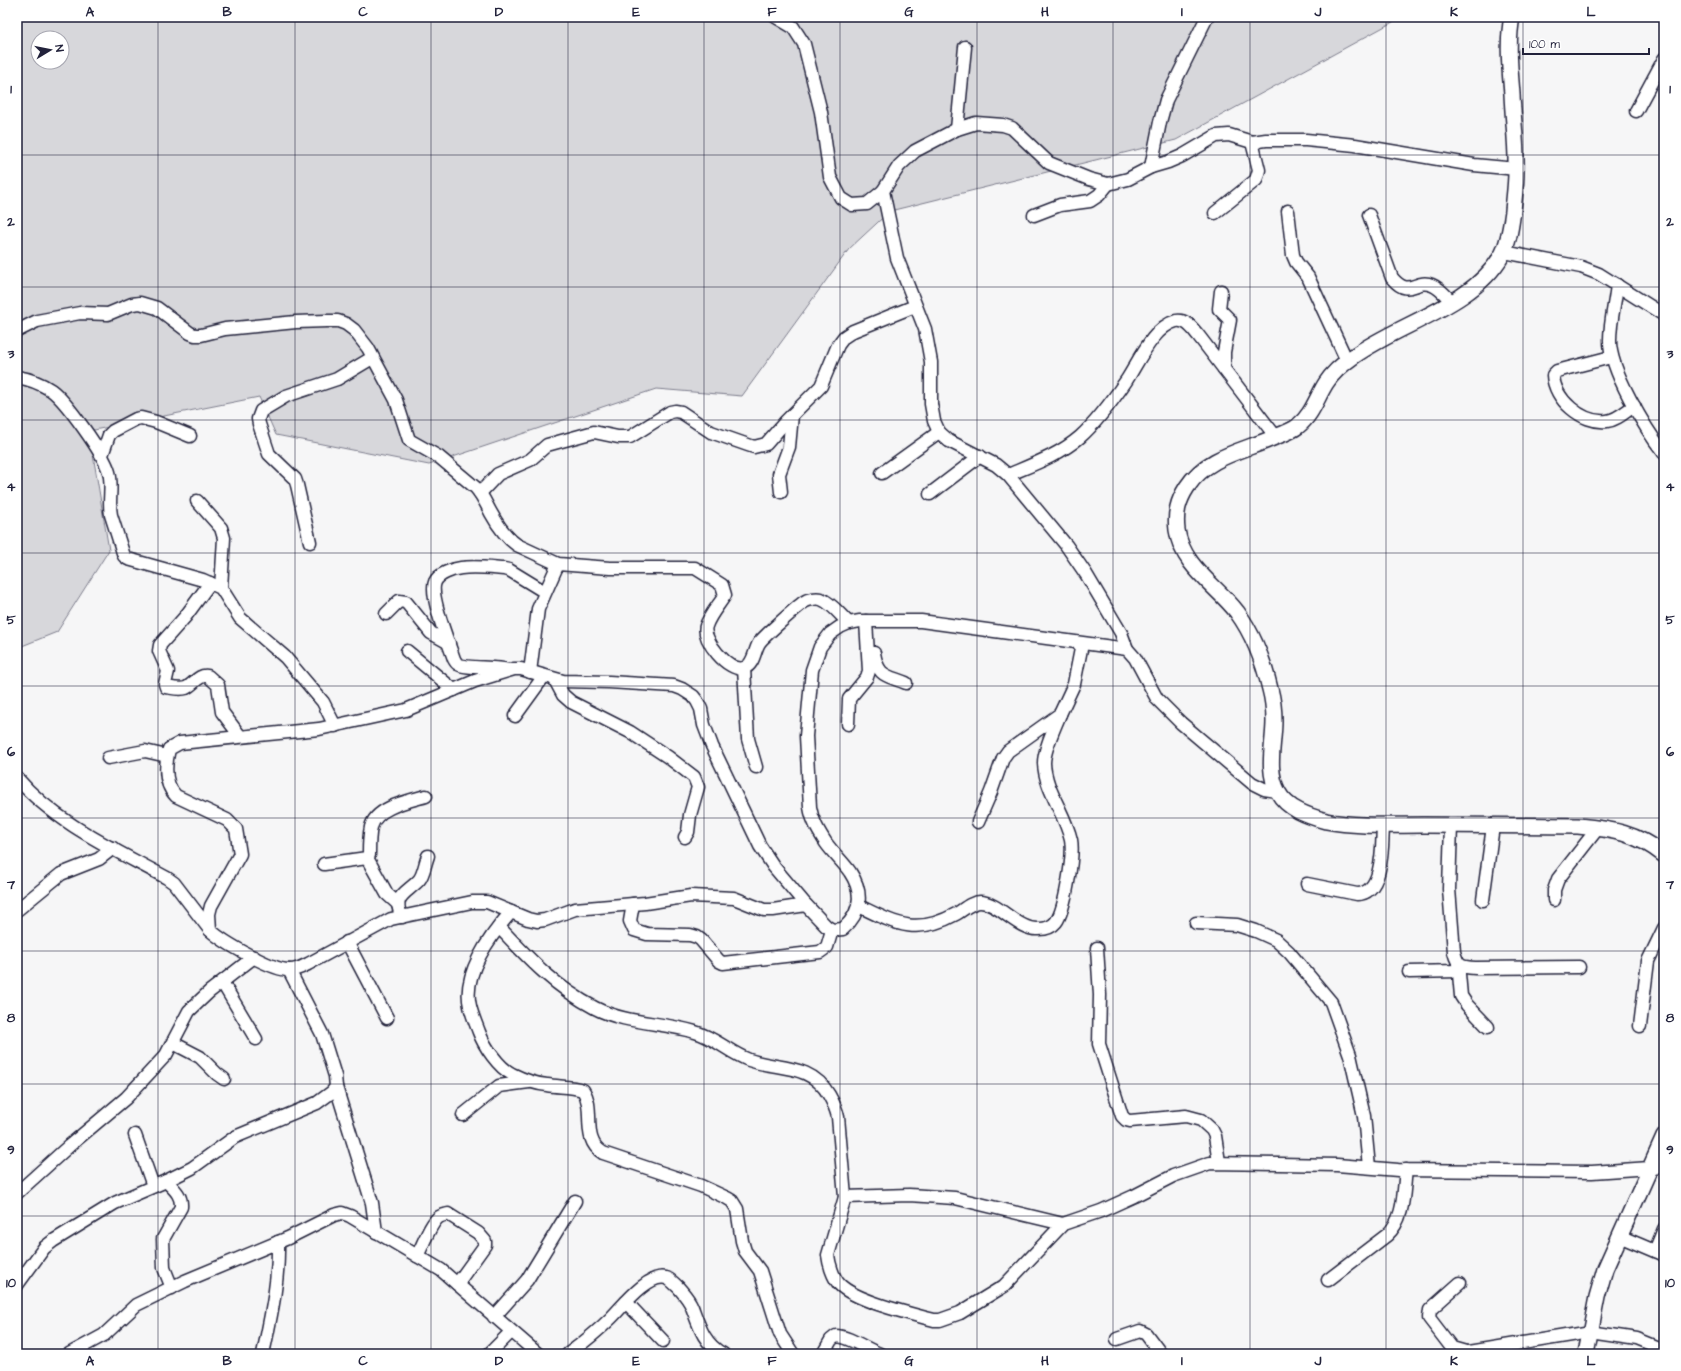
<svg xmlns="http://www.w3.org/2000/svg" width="1681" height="1371" viewBox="0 0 1681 1371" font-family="'Architects Daughter',sans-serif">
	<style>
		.green { fill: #d7d7db; stroke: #7c7c8b; fill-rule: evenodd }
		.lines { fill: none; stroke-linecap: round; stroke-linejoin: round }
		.minor-casing { stroke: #22223b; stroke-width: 15 }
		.major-casing { stroke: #22223b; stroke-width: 18 }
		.minor { stroke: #fff; stroke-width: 12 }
		.major { stroke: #fff; stroke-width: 15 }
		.grid { fill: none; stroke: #22223b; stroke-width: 1; stroke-opacity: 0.55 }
		.neatline { fill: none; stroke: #22223b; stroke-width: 1.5 }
		.grid-label { font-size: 13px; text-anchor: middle; font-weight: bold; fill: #22223b }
	</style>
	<rect width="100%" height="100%" fill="#f6f6f7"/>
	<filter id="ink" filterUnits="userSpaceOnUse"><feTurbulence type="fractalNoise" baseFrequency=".025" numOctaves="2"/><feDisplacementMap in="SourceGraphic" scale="8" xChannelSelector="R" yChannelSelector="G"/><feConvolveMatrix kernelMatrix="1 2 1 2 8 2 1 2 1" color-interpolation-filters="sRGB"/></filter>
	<g filter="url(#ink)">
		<!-- green -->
		<path class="green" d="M17 17H1402L1176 140 890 211 849 249 742 396 656 389 429 465 276 435 259 397 89 431 109 550 57 632 17 648ZM38 38H62V62H38Z"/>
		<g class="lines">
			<!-- minor casing -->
			<g class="minor-casing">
				<g id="minor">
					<path d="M776 17 793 27 804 44 821 112 830 177 841 198 852 205 867 204 883 191"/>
					<path d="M1636 111 1664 59"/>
					<path d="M957 129 965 47"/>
					<path d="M1151 167 1160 122 1166 100 1207 17"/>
					<path d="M1288 211 1293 255 1296 262 1308 277 1347 361"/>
					<path d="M1215 213 1256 180 1259 170 1252 142"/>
					<path d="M1034 215 1060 205 1090 201 1099 195 1108 184"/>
					<path d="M1369 215 1392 278C1410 299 1415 278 1432 285 1440 288 1446 296 1452 302"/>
					<path d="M1504 252 1581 267 1599 274 1664 315"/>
					<path d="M1617 285C1615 303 1610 322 1610 340 1609 369 1646 430 1664 453"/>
					<path d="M1221 291 1219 309 1230 320 1224 352V369"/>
					<path d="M17 331 37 321 80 313 108 314 132 304 140 303 157 308 190 333 195 335H201L225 329 296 322 327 321H338L346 324 354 330 368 348 396 400 409 440 439 457 476 488C483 496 486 504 491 513 497 524 507 538 517 545L558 564 610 568H695L722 585 725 595C719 605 710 614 706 626 701 639 729 673 744 668 754 665 754 651 759 643 762 638 798 606 804 602 808 599 816 598 821 599 832 603 841 616 849 623"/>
					<path d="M1611 357 1557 371 1553 375C1554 399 1582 424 1607 421 1617 420 1626 411 1634 406"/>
					<path d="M17 377C30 379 40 383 51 390 66 401 104 454 109 472 113 486 108 501 111 515L124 556 128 559 203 580 221 588 240 618 285 657 323 702 335 726"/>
					<path d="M102 455 109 435 113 431 136 419 141 418 156 422 190 436"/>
					<path d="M882 473 939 432"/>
					<path d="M1008 475C1034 464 1059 455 1080 437 1098 421 1113 400 1126 381 1138 363 1153 327 1176 321 1186 319 1192 328 1198 335L1276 437"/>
					<path d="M781 492 779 474 789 447 792 415"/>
					<path d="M480 493 498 474 530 460 547 445 594 432 618 437H630L670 412 675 411 681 412 711 432 748 445 754 447 766 444 786 421 821 386 838 345 844 337 853 331 915 306"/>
					<path d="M930 494 980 456"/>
					<path d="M197 501 221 528 224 538 221 588"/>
					<path d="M310 542 297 485 295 479 269 454 259 424 258 419 261 411 286 396 337 379 372 358"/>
					<path d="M210 583 185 617 160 645 159 651 168 671 165 684 166 687C172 688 180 690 186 688 194 684 199 674 208 676L218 685 222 712 240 736"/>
					<path d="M386 614 399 601 406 602 431 633 449 643"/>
					<path d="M1127 649 1121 633 1086 574 1066 545 1008 475 996 465 949 441 939 432 934 421 931 404V362L925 329 897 258 883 191 899 166 915 151 957 129 976 123 1003 125 1012 128 1049 163 1089 179 1108 184 1128 179 1151 167 1168 162 1182 156 1216 136 1229 135 1252 142 1266 140H1306L1355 145 1474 165 1517 169"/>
					<path d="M407 651 454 690"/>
					<path d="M874 653C878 677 886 675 906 683"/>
					<path d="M744 668 748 739 756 767"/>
					<path d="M508 670C496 666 465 669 458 664 456 663 455 661 454 659 449 644 429 595 435 582 438 574 453 569 461 568 475 566 490 568 504 569L509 570 545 592"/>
					<path d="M530 672 538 609 558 564"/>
					<path d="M555 680 563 695 571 702 630 732 668 757 694 777 698 787 690 815 688 832 685 837"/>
					<path d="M515 716 544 676"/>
					<path d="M848 724 849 699 867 677 869 671 866 621"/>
					<path d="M108 758 145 751 167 756"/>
					<path d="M17 778C55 823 116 850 167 878L174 883 210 930C223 942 273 971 290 970 297 970 302 967 308 964L391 919 472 902H487L528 919 537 921 545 920 575 909 645 903 691 896 734 898 764 910H773L806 905"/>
					<path d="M978 822 991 792 1003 758 1008 751 1060 714 1074 684 1082 644"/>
					<path d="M1451 825 1449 889 1454 952C1458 967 1461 967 1476 968L1579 967"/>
					<path d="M367 858 387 894 398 904"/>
					<path d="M324 864 367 858 369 855C369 846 369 836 371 827 376 807 409 801 426 796"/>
					<path d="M1307 884 1357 894C1384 894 1382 844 1383 825"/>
					<path d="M1483 900 1493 826"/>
					<path d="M1554 900V890L1558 879 1598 828"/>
					<path d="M633 904 630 921 634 930 647 934 690 935 697 937 701 940 719 961 723 963 820 952 827 947 832 930"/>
					<path d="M859 906C896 924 916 936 956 914 963 910 971 902 980 902 999 902 1018 931 1039 929 1046 929 1052 927 1056 922 1065 910 1074 855 1071 840 1065 813 1045 790 1044 763 1044 749 1055 727 1060 714"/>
					<path d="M17 910 61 874 99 859 113 848"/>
					<path d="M511 912C491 935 462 974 470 1006 472 1015 476 1024 479 1032 484 1046 499 1068 512 1074 522 1079 536 1084 547 1085 559 1087 571 1086 583 1090 596 1110 580 1139 603 1153L701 1186 727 1198 732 1201 737 1209 742 1241 745 1251 760 1271 780 1334 793 1354"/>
					<path d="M402 917C391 896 407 893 419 880 424 874 425 863 428 856"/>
					<path d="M1196 923 1237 925 1256 931 1276 940 1289 952 1331 1002 1350 1055 1364 1116 1369 1167"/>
					<path d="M499 927C529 959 555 987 595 1008 626 1024 663 1022 695 1032 714 1037 730 1053 749 1060 778 1070 811 1063 829 1095 833 1102 836 1108 838 1117L845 1197 828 1255C829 1264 833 1277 839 1284 855 1301 911 1314 934 1320H940L960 1313 1004 1286 1063 1224 1101 1211 1134 1196 1173 1176 1210 1163 1337 1165 1398 1170 1592 1172 1664 1167"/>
					<path d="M210 930 209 914 211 906 240 854 236 829 227 820 176 796C164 784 165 765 169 749L180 743 319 729 406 710 475 681 514 669H521L563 681 609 682 674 686 682 689 693 696 697 701 701 709 704 725 712 746 760 846 774 867 806 905 826 926 832 930 843 929C861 913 864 893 850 872 843 862 833 853 826 843 819 832 812 821 810 807L806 736 812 670 820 647 830 634 840 627 849 623 860 621H921L1127 649 1135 658 1157 699 1181 723 1252 783 1264 789 1277 791"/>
					<path d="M347 942 387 1018"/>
					<path d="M1097 948 1100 995 1099 1044 1122 1116 1126 1120 1130 1121 1186 1116 1201 1120 1212 1130 1215 1136 1219 1162"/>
					<path d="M1458 963 1461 996 1467 1005 1488 1027"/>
					<path d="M1409 972 1459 971"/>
					<path d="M222 982 256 1039"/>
					<path d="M1640 1026 1648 961 1664 928"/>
					<path d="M173 1043 200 1057 217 1074 224 1079"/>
					<path d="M336 1087 372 1203 376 1232"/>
					<path d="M463 1115 499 1086 529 1082"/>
					<path d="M135 1135 153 1186"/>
					<path d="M166 1181C174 1189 182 1195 181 1207L163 1239 164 1268 172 1288"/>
					<path d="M17 1193 69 1146 126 1098 166 1055 189 1011 209 992 254 957"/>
					<path d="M845 1197 909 1195 955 1198 1063 1224"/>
					<path d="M1619 1236 1664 1255"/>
					<path d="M1655 1251 1664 1229"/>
					<path d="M417 1256C422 1247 431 1222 439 1217 442 1215 445 1215 448 1214L478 1233 485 1241V1245L457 1284"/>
					<path d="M1328 1280 1387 1235C1405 1218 1403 1193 1406 1170"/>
					<path d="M1460 1283 1433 1307 1430 1310 1429 1318 1452 1348 1466 1352"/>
					<path d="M17 1285 44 1248 53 1241 115 1203 166 1181 192 1168 235 1137 317 1103 332 1092 336 1087 335 1076 322 1034 289 970"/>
					<path d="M626 1302 663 1341"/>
					<path d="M494 1317 527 1280 575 1201"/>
					<path d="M1117 1339 1140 1331 1146 1334 1161 1354"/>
					<path d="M69 1354 104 1335 136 1305 185 1281 288 1238 334 1215 342 1213 350 1216 441 1270 538 1354"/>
					<path d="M263 1354C271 1316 279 1281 278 1242"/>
					<path d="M489 1354 511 1332"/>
					<path d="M568 1354C583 1343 598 1331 611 1318 622 1307 648 1273 666 1278 671 1279 674 1284 678 1287 683 1293 689 1299 692 1307 699 1326 704 1344 723 1354"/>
					<path d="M823 1354 831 1340 836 1336C848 1336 868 1350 880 1354"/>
					<path d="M1456 1354 1590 1332 1637 1339 1664 1350"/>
				</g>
			</g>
			<!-- major casing -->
			<g class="major-casing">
				<g id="major">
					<path d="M1512 17C1507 42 1510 69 1512 94 1513 120 1517 146 1516 172 1516 185 1514 198 1513 211 1511 225 1509 242 1502 255 1473 306 1400 323 1354 356 1344 363 1333 372 1326 383 1317 397 1312 415 1298 426 1292 431 1283 434 1275 437 1244 451 1207 456 1187 487 1178 501 1175 513 1177 530 1182 566 1216 585 1237 612 1253 634 1264 663 1270 689 1273 700 1274 710 1274 721 1274 744 1266 770 1278 792 1287 809 1308 816 1326 821 1357 827 1391 825 1423 825 1475 825 1527 826 1578 826 1612 829 1637 833 1664 855"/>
					<path d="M1586 1354 1597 1297 1605 1269 1664 1137"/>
				</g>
			</g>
			<!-- minor -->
			<use href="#minor" class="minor"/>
			<!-- major -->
			<use href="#major" class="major"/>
		</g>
	</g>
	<!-- grid -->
	<path class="grid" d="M158 17V1354M295 17V1354M431 17V1354M568 17V1354M704 17V1354M840 17V1354M977 17V1354M1113 17V1354M1250 17V1354M1386 17V1354M1523 17V1354M17 155H1664M17 287H1664M17 420H1664M17 553H1664M17 686H1664M17 818H1664M17 951H1664M17 1084H1664M17 1216H1664"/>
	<!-- margin -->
	<rect width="1681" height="1371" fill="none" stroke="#fff" stroke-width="44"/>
	<!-- north arrow -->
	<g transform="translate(50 50) rotate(80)"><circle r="19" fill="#ffffff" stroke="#a7a7b1"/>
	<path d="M0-3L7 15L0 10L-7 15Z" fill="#22223b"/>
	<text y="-6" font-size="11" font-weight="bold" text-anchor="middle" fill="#22223b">N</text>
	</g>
	<!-- scale -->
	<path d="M1523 48v6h126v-6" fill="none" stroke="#22223b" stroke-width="2"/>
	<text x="1529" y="48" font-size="12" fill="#22223b" stroke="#ffffff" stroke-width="3" paint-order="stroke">100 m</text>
	<rect x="22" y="22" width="1637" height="1327" class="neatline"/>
	<g class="grid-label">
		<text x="90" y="16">A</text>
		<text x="227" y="16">B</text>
		<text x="363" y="16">C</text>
		<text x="499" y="16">D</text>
		<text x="636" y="16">E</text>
		<text x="772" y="16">F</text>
		<text x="909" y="16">G</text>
		<text x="1045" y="16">H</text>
		<text x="1182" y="16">I</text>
		<text x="1318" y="16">J</text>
		<text x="1454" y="16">K</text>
		<text x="1591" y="16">L</text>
		<text x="11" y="93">1</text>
		<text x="1670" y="93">1</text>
		<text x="11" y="226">2</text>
		<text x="1670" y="226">2</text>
		<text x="11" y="358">3</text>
		<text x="1670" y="358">3</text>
		<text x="11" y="491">4</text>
		<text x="1670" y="491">4</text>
		<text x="11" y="624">5</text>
		<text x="1670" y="624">5</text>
		<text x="11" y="756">6</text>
		<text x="1670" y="756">6</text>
		<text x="11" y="889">7</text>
		<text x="1670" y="889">7</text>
		<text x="11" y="1022">8</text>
		<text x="1670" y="1022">8</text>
		<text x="11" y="1154">9</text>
		<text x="1670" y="1154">9</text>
		<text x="11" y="1287">10</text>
		<text x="1670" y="1287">10</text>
		<text x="90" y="1365">A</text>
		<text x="227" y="1365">B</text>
		<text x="363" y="1365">C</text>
		<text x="499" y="1365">D</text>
		<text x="636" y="1365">E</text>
		<text x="772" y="1365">F</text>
		<text x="909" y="1365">G</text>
		<text x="1045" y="1365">H</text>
		<text x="1182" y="1365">I</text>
		<text x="1318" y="1365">J</text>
		<text x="1454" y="1365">K</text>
		<text x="1591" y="1365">L</text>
	</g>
</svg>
